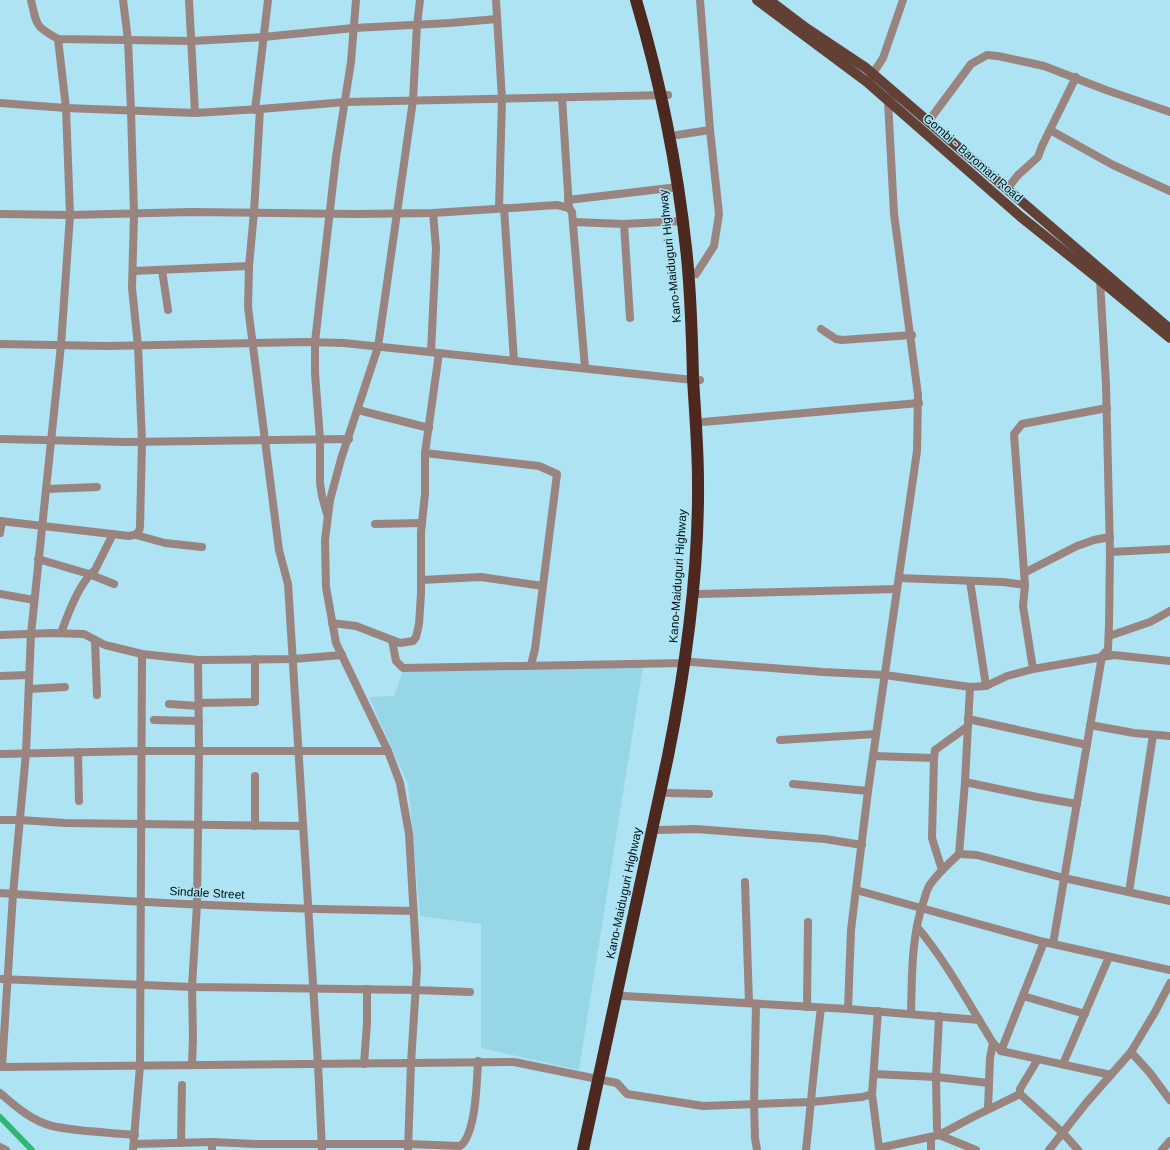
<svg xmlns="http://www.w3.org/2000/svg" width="1170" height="1150" viewBox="0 0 1170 1150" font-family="Arial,sans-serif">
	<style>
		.built { fill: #97d6e6 }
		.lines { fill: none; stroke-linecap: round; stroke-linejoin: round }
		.canal { stroke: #30b774; stroke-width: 6 }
		.minor { stroke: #99847f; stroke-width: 8 }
		.major { stroke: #624036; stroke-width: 10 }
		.highway { stroke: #4d281e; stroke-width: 12 }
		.labels { text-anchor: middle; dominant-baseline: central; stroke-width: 3; stroke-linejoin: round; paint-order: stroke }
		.street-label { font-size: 12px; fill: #001016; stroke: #ade3f2 }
	</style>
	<rect width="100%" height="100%" fill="#ade3f2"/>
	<!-- built -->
	<path class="built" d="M643 667 579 1070 481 1048V924L420 916 408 784 369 697 394 696 404 668Z"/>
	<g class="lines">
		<!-- canal -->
		<path class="canal" d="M0 1117 32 1150"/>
		<!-- minor -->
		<g class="minor">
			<path d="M31 0C37 26 35 26 58 39L192 41 263 37 354 28 450 23 497 19"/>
			<path d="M189 0 195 113"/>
			<path d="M420 0 417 25 413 100 378 347 341 459 330 500 325 540 326 587 336 643 388 751 400 783 409 834 417 969 411 1063 514 1062 617 1083 627 1094 703 1106 811 1102 862 1097 872 1094"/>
			<path d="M496 0 502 99 499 208"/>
			<path d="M870 78 883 58 903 0"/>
			<path d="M562 98 569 208 572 212 585 368"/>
			<path d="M0 103 66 108 195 113 260 109 346 102 668 95"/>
			<path d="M260 109 254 212 249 266 248 307 279 550 288 584 318 1064 322 1150"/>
			<path d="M255 110 268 0"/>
			<path d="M928 122 971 64 987 55 998 56 1044 66 1106 90 1170 112"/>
			<path d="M1050 130 1113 165 1170 191"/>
			<path d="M677 135 710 130"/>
			<path d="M1007 189 1018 175 1038 157 1042 146 1076 77"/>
			<path d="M568 200 678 187"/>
			<path d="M504 208 514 361"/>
			<path d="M0 214 70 215 191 212 355 214 433 213 557 205 569 208"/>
			<path d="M573 222 624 224 682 221"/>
			<path d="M624 224 630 318"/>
			<path d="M162 270 168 310"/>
			<path d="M133 271 249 266"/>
			<path d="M696 274 714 246 719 214 710 130 700 0"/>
			<path d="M821 329 836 339 842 340 912 335"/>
			<path d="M0 344 107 346 305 342 344 343 693 380H700"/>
			<path d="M431 352 436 248 433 213"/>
			<path d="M358 410 429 428"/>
			<path d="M703 422 919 403"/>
			<path d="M0 439 125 442 349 439"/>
			<path d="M425 453 539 466 557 474 535 649 531 665"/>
			<path d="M46 489 97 487"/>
			<path d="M327 514 322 496 320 483V439L315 373V342L336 157 351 62 356 0"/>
			<path d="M0 521 129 536C135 535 139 534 140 527L142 442 138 346 132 288 134 214 131 111 128 40 123 0"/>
			<path d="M375 524 422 523"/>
			<path d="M0 533 2 521"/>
			<path d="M136 535 165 543 202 547"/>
			<path d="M1110 552 1170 549"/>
			<path d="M38 559 89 574 114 584"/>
			<path d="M1024 573 1077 546 1094 540 1110 537"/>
			<path d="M899 578 1003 582 1025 585"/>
			<path d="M421 580 481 577 543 586"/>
			<path d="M970 581 986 686"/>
			<path d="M0 594 34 600"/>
			<path d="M700 594 897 589"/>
			<path d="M332 623 356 626 400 643 413 641 416 637 419 624 421 594V532L425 494V453L439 353"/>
			<path d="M61 633C67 616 80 581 95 570L113 534"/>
			<path d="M0 635 52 633 84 634 105 645 142 654 198 660 293 659 342 655"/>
			<path d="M1109 636 1150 622 1170 611"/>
			<path d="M95 640 97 695"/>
			<path d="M392 640 396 661 403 668 685 663"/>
			<path d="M692 662 823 672 885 675 970 687 986 686 1007 676 1033 669 1114 655 1170 661"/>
			<path d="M1033 669 1023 606 1025 585 1014 434 1022 424 1107 408"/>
			<path d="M0 676 29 675"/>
			<path d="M29 689 65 687"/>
			<path d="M199 703 255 702V659"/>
			<path d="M169 704 199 706"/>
			<path d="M968 719 1087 745"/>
			<path d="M154 720 199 721"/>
			<path d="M1090 725 1134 733 1170 736"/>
			<path d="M780 740 876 734"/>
			<path d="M78 752 79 801"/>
			<path d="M0 754 141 751H388"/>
			<path d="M873 756 934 758"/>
			<path d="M965 782 1037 797 1077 804"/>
			<path d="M793 784 868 791"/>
			<path d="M668 793 709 794"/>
			<path d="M0 820H20L65 823 303 826"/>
			<path d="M255 826V776"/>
			<path d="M659 830 696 829 825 839 862 845"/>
			<path d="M959 854 977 855 1064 878 1170 901"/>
			<path d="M942 870 932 838 934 758 935 750 967 727"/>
			<path d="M745 882 749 1003"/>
			<path d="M856 890 1044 942 1170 970"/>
			<path d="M1129 892 1153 735"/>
			<path d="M0 893C138 903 275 909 413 911"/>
			<path d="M917 927C946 961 969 1004 993 1043L1001 1051 1111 1075"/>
			<path d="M1053 944 1102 656 1108 649 1109 624 1110 552 1106 385 1100 280"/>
			<path d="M0 979 192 987 415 990 470 992"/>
			<path d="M624 996 848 1009 851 930 868 791 917 451 918 395 894 214 888 101 891 98"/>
			<path d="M1023 996 1085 1014"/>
			<path d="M756 1004 754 1104 755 1138 757 1150"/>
			<path d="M807 1007 808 922"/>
			<path d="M848 1009 979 1020"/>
			<path d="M878 1011 872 1094 879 1148 939 1135 973 1117 1020 1094"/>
			<path d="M911 1014C912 977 911 936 924 900 925 896 927 890 929 886 937 874 948 864 959 854L965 782 970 687"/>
			<path d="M1001 1051 1044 942"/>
			<path d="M1131 1052 1150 1073 1170 1100"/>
			<path d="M364 1064 367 1023V989"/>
			<path d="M1063 1064 1109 957"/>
			<path d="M192 1065 193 1037 192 987 197 904 199 751 198 660"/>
			<path d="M0 1067 411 1063 408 1150"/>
			<path d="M2 1067 13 894 26 753 31 634 61 345 70 215 66 108 58 39"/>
			<path d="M874 1074 936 1077 989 1083"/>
			<path d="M0 1093C15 1106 32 1121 52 1126 79 1132 108 1132 135 1135"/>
			<path d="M1020 1094 1063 1133 1078 1150"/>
			<path d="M1020 1094V1089L1038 1059"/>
			<path d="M988 1109 990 1058 993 1043"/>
			<path d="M939 1135 937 1129 936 1077 939 1016"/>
			<path d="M939 1135 976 1150"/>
			<path d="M181 1143 182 1085"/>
			<path d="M134 1144 212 1142 257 1144H408L460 1146C476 1135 477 1080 478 1061"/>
			<path d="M0 1147 6 1150"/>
			<path d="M133 1150 140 1066 142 654"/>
			<path d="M212 1150V1142"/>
			<path d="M806 1150C811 1103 815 1055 821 1008"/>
			<path d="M931 1150V1138"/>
			<path d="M1049 1150 1087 1102 1131 1052 1155 1012 1170 983"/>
			<path d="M1162 1150 1170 1141"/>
		</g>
		<!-- major -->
		<g class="major">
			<path d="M757 0 867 82 1021 217 1100 280 1170 338"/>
			<path d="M769 0 806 28 866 68 1170 329"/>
		</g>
		<!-- highway -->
		<path class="highway" d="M583 1150 668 756C686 666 699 575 698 482 698 447 695 413 693 378 692 335 691 291 686 248 677 164 660 81 636 0"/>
	</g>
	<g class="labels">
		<!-- street labels -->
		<g class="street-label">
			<text transform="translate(973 158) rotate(41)">Gombi - Baromari Road</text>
			<text transform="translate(670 256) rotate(-96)">Kano-Maiduguri Highway</text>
			<text transform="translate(678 576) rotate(-86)">Kano-Maiduguri Highway</text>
			<text transform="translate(207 893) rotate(3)">Sindale Street</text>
			<text transform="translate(624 893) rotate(-78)">Kano-Maiduguri Highway</text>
		</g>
	</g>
</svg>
